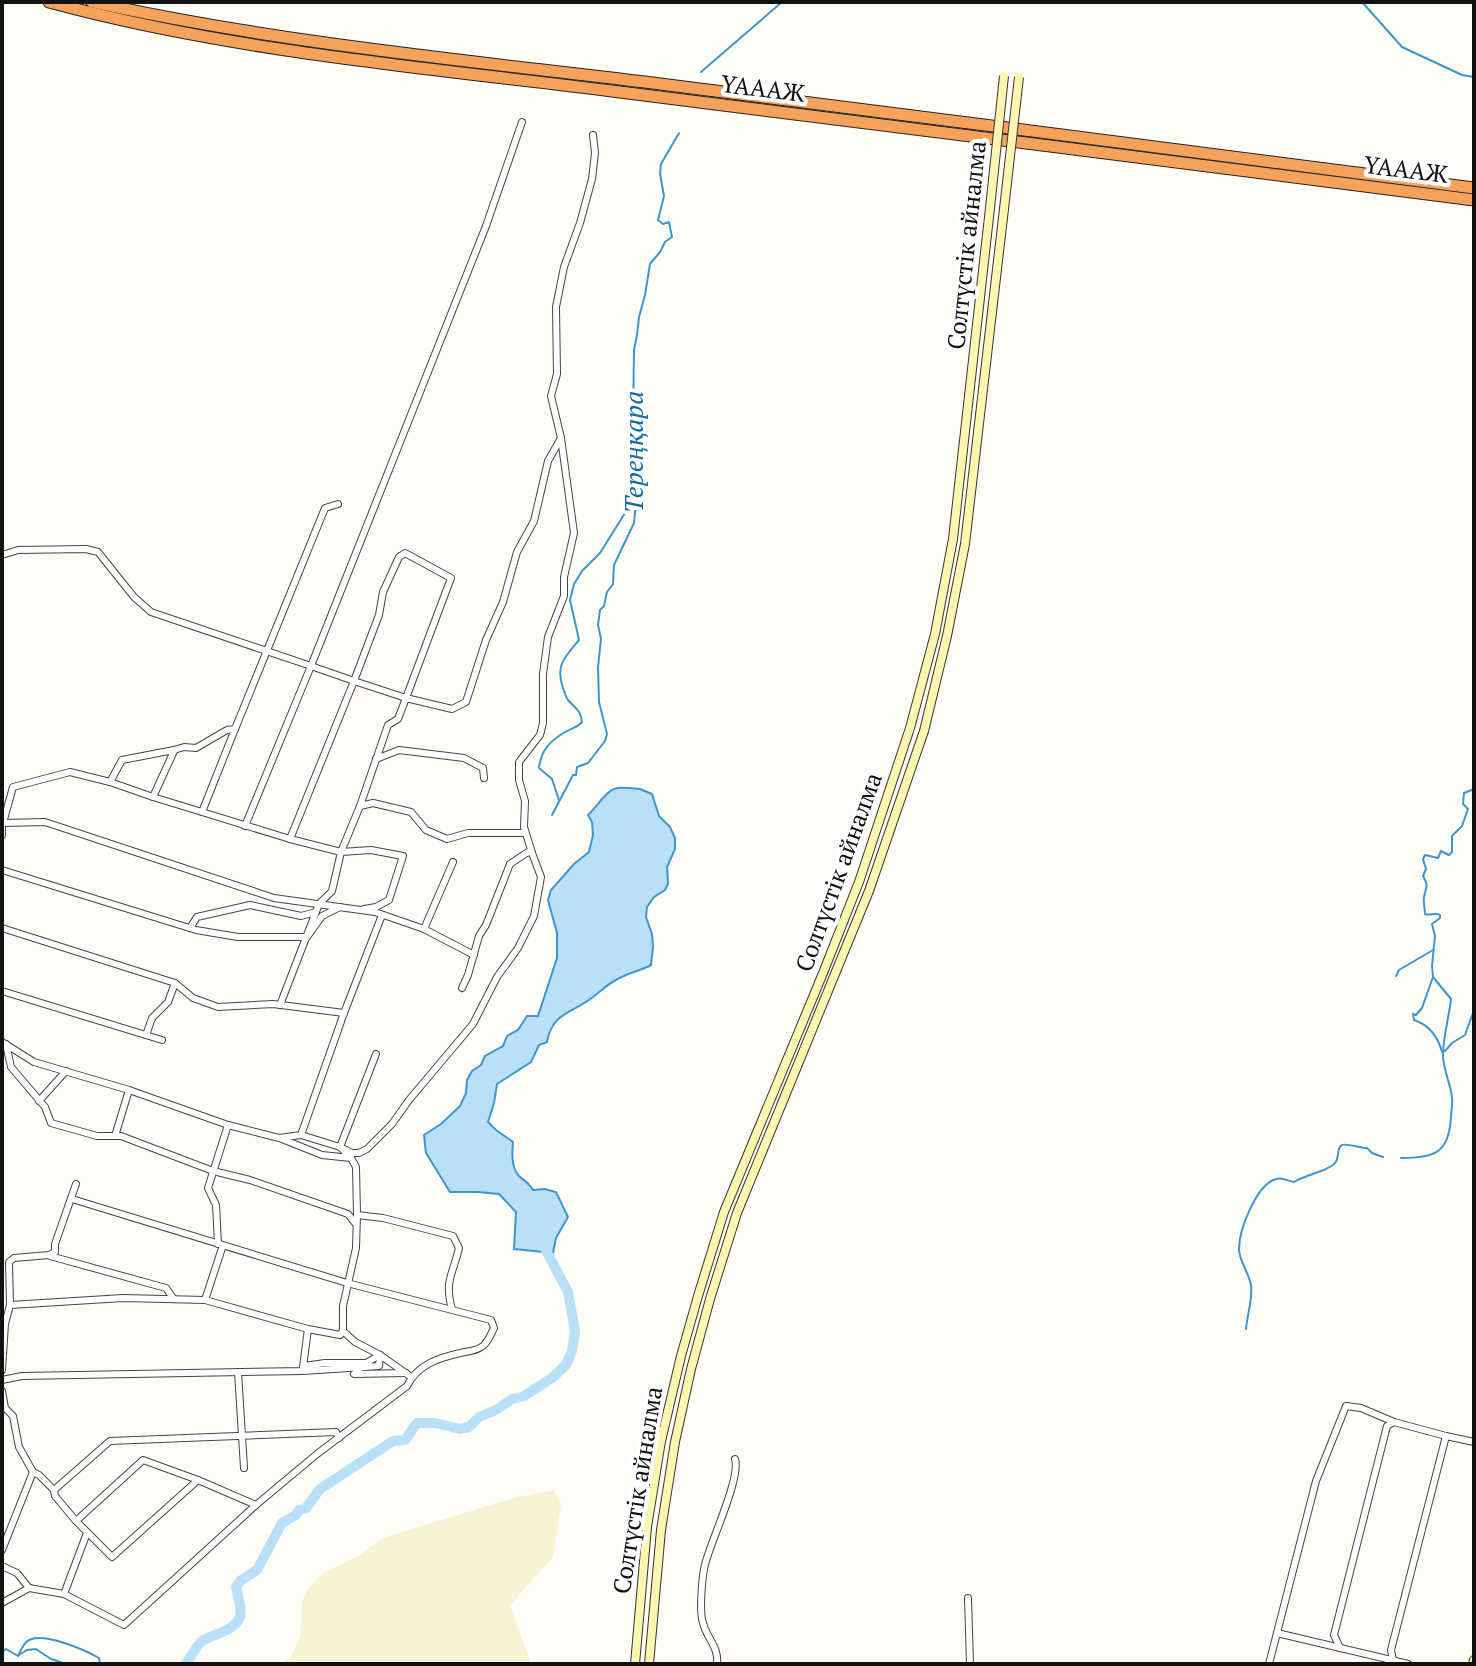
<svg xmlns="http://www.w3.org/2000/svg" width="1476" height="1666" viewBox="0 0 1476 1666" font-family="'PT Serif',serif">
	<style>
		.farmland { fill: #f6f3d4 }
		.water { fill: #b9e0f7; stroke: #3f96cf; stroke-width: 2 }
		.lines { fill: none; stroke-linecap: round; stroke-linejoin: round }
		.stream { stroke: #3f96cf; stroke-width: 2 }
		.river { stroke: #b9e0f7; stroke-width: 10 }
		.street-casing { stroke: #444; stroke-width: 8 }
		.secondary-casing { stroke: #333; stroke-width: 10 }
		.highway-casing { stroke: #222; stroke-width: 13 }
		.street { stroke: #fff; stroke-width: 6 }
		.secondary { stroke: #fff6b0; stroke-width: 8 }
		.highway { stroke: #f5a25d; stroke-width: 11 }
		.secondary-bridge-casing { stroke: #333; stroke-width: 10; stroke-linecap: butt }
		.secondary-bridge { stroke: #fff6b0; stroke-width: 8 }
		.labels { text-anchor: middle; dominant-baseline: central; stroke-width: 8; stroke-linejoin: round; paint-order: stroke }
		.street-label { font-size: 24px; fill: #111; stroke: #fff }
		.water-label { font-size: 26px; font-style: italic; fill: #1768a6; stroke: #fff }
	</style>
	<rect width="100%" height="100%" fill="#fffdf5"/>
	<!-- farmland -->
	<path class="farmland" d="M554 1490 561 1505 553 1557 510 1605 531 1664H279L284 1662 292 1655 300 1637 302 1602 306 1591 323 1573 357 1557 383 1538 513 1498Z"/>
	<!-- water -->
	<path class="water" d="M629 788 640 789 652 794 659 816 670 827 675 838V849L667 867 668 884 665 890 654 897 647 907 646 917 652 934 653 946 651 965C640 971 627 973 616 980 606 985 599 993 590 999 572 1013 552 1013 547 1042L539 1045 531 1062 497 1084 494 1103 488 1122 496 1130 513 1142C512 1153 511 1167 519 1176 525 1182 529 1182 533 1190L545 1189 556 1192 568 1217 556 1238 553 1253 514 1249 516 1212 499 1194 478 1192H450L426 1153 424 1135 441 1124 460 1106 466 1093 467 1080 472 1071 481 1065 485 1056 503 1046 507 1036 518 1030 527 1016H538L557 958V933L548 900 551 890 574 864 589 852 593 835 592 822 588 815C596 808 605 792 614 789 619 787 624 788 629 788Z"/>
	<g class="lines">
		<!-- stream -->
		<g class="stream">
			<path d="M1362 2 1402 47 1462 75 1474 77"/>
			<path d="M701 72 782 2"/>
			<path d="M559 800 552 779 539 768C541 750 550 741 565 732 572 728 577 728 582 722 581 710 575 708 568 700 565 696 565 693 563 688 555 665 565 657 579 640L570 600 574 584 582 571 600 553 635 497"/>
			<path d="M552 815 573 775H576L577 767 588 763 605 741 607 734 599 702 598 667 601 639 598 625 600 610 604 606 607 592 613 584 614 565 634 523 637 494 636 444 633 423 634 350 637 335 639 317 645 295 650 264 660 252 665 242 672 237 669 222 663 224 658 220 664 196 660 174 661 164 679 133"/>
			<path d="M1396 976 1399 970 1433 950"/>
			<path d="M1445 1051 1452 1043 1465 1035 1474 1010"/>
			<path d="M1442 1052C1438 1037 1429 1025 1414 1020L1413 1014 1416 1015 1422 1008 1433 977 1432 966 1435 936 1432 924 1440 918V915C1435 912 1430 916 1425 914 1425 909 1423 901 1424 897 1426 887 1429 886 1423 876L1426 869 1423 859 1425 855 1438 858 1441 851 1449 855 1452 852V836L1462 826 1468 809 1463 804 1464 793 1474 789"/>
			<path d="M1401 1158C1435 1158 1449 1153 1451 1117 1451 1111 1453 1104 1452 1098 1451 1084 1443 1070 1443 1055 1443 1037 1449 1017 1451 999L1433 977"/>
			<path d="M1246 1329C1247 1316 1253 1298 1251 1285 1249 1273 1239 1261 1239 1249 1239 1230 1256 1185 1276 1179 1282 1177 1288 1181 1294 1182 1304 1175 1329 1171 1335 1163 1340 1157 1336 1148 1342 1145 1344 1143 1362 1148 1367 1148L1372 1153 1383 1157"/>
			<path d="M2 1652 6 1649 18 1656C21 1650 23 1643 29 1640 44 1632 85 1650 99 1658L100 1664"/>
			<path d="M19 1655 27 1650 36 1649 51 1659 66 1664"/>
		</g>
		<!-- river -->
		<path class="river" d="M185 1664C192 1657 194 1649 200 1643 205 1638 212 1636 218 1634 247 1623 242 1613 236 1587L240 1581 257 1570 282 1523 296 1515 299 1510 306 1508 320 1489 393 1441 405 1440 417 1423H435L460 1429 469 1427 479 1417 496 1410 512 1399 524 1396 552 1378 566 1365 572 1351 575 1331 568 1292 542 1243"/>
		<!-- street casing -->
		<g class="street-casing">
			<g id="street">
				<path d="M338 504 325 508 235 729 227 730 196 748 184 747 174 750 122 760 110 782 70 772 13 787 3 823 45 822 274 898 375 912 424 929 474 955"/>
				<path d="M2 555 18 550 86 549 98 552 134 597 151 612 311 666 486 226 522 122"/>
				<path d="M376 759 399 750 464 758 483 768 484 778"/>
				<path d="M110 782 153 797 174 751"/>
				<path d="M153 797 202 812 235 729"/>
				<path d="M360 806 388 725 398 719 406 698 354 681 379 615 383 592 399 557 405 553 451 578 406 698 452 709 466 702 486 640 503 602 517 552 534 521 548 461 561 438"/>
				<path d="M202 812 290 839 354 681 311 666 245 826"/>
				<path d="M2 823V835"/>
				<path d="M290 839 341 852 371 850 403 856 389 900 376 907 364 909"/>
				<path d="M532 853 524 827 525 801 519 780V762L540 735 543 723V674L548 637 564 596V577L574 533 561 438 551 396 557 374 556 307 564 267 580 223 592 179 595 153 593 135"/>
				<path d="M2 870 196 930 238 937H307L322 916 340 907"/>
				<path d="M2 928 175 983 168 1002 152 1018 146 1035"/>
				<path d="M190 928 197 917 250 905 301 916 316 912"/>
				<path d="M424 929 453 862"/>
				<path d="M175 983 193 998 218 1007 273 1004 344 1013"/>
				<path d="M2 991 162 1040"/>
				<path d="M280 1005 319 904 332 891 341 852 360 806 373 803 411 812 426 830 447 839 468 833H525"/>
				<path d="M2 1042 34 1062 129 1090 228 1125 279 1138 301 1135 340 1147 351 1158 356 1167 357 1215 356 1248 343 1306V1331L340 1335 308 1329 205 1300 123 1298 10 1305"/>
				<path d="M6 1044 11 1067 45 1107 51 1123 97 1136H121L213 1171 250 1180 348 1214 355 1223"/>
				<path d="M376 1054 340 1147 352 1153H359L367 1149 392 1124 409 1100 473 1024 497 977 518 948 534 916 541 877 532 853 528 852 510 864 486 925 479 936 468 975 462 988"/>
				<path d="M39 1101 66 1071"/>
				<path d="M301 1135 344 1013 382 915"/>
				<path d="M115 1136 129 1090"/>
				<path d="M282 1139 322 1155 351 1158"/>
				<path d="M357 1215 383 1218 453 1236 459 1248C453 1274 444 1281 452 1309"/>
				<path d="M218 1244 216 1205 208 1188 228 1125"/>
				<path d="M50 1256 166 1288 173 1298"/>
				<path d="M205 1300 223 1245"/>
				<path d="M343 1331 355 1342 380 1355"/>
				<path d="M304 1366 325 1363H366L380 1355"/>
				<path d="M303 1367 308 1329"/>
				<path d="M360 1368 354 1374 406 1373"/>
				<path d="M2 1370 5 1324 10 1305 9 1262 14 1258 49 1255 55 1252V1244L76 1184"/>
				<path d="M238 1372 244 1468"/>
				<path d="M2 1380 22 1376 303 1371 379 1366 380 1355 411 1377"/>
				<path d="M2 1391 5 1408 13 1416 19 1447 33 1472 39 1475 54 1490 55 1496 76 1521 112 1557 198 1480"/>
				<path d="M54 1490 110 1441 336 1432 339 1438"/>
				<path d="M76 1521 143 1460 198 1480 256 1505"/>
				<path d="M2 1550 33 1472"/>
				<path d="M2 1566 17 1573 29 1588 64 1594 124 1625 256 1505 317 1454 407 1386C417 1365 438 1358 460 1353 468 1351 478 1351 484 1345 489 1340 491 1334 494 1328L491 1320 347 1283 72 1199"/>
				<path d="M64 1594 87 1533"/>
				<path d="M968 1598 970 1664"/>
				<path d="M2 1603 29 1588"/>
				<path d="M1277 1633 1408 1664"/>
				<path d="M1340 1648 1334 1635 1387 1426 1394 1422 1446 1436"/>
				<path d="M1393 1660 1391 1650 1446 1436 1474 1442"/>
				<path d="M717 1664C719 1647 707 1639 703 1623 699 1612 702 1573 706 1561 712 1539 741 1477 735 1459"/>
				<path d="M1269 1664 1316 1481 1346 1406 1361 1408 1394 1422"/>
			</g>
		</g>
		<!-- secondary casing -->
		<g class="secondary-casing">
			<g id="secondary">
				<path d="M635 1664 647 1527 661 1441 681 1356 698 1296 724 1212 823 973 859 882 910 728 935 634 953 539 990 208"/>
				<path d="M649 1664 661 1530 675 1442 691 1369 710 1299 737 1213 869 891 924 731 947 636 965 544 1004 209"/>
				<path d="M1473 1664 1474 1660"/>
			</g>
		</g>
		<!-- highway casing -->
		<g class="highway-casing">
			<g id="highway">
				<path d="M49 2C233 52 431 68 620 92 905 128 1189 163 1474 200"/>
				<path d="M92 2C282 44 475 61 668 85 937 118 1205 154 1474 188"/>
			</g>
		</g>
		<!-- street -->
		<use href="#street" class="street"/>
		<!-- secondary -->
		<use href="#secondary" class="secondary"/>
		<!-- highway -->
		<use href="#highway" class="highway"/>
		<!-- secondary-bridge casing -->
		<g class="secondary-bridge-casing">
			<g id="secondary-bridge">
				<path d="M990 208 1004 76"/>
				<path d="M1004 209 1019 77"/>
			</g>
		</g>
		<!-- secondary-bridge -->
		<use href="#secondary-bridge" class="secondary-bridge"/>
	</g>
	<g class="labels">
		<!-- street labels -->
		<g class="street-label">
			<text transform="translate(763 88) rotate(7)">ҮАААЖ</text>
			<text transform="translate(1406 169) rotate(7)">ҮАААЖ</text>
			<text transform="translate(966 245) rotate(-84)">Солтүстік айналма</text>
			<text transform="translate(838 872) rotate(-70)">Солтүстік айналма</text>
			<text transform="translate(637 1490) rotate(-81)">Солтүстік айналма</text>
		</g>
		<!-- water labels -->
		<g class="water-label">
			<text transform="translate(633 452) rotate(-90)">Тереңқара</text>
		</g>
	</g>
	<!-- border -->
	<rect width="1476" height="1666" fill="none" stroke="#111111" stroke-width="8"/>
</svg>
